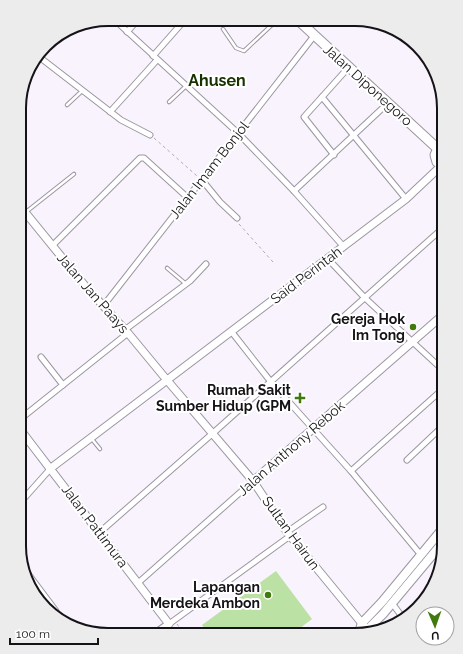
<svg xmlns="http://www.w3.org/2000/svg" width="463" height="654" viewBox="0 0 463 654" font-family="Raleway,sans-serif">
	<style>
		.green { fill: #bbe1a5 }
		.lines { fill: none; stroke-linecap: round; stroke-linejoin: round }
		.lane-casing { stroke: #9c96a1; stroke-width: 4.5 }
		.street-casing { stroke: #9c96a1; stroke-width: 7 }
		.secondary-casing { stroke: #9c96a1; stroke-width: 9 }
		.primary-casing { stroke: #9c96a1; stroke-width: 10 }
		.highway-casing { stroke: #9c96a1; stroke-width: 11 }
		.path { stroke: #b0abb4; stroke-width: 1; stroke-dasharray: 3 3; stroke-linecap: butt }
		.lane { stroke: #fff; stroke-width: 2.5 }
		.street { stroke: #fff; stroke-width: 5 }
		.secondary { stroke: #fff; stroke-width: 7 }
		.primary { stroke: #fff; stroke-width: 8 }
		.highway { stroke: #fff; stroke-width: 9 }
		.poi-dot { fill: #42790d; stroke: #fff; stroke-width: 1.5 }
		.labels { text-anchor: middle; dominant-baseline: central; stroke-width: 4; stroke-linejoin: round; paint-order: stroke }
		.street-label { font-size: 14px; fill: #151317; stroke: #fff }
		.poi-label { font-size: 14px; font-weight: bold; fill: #151317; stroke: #fff; text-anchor: end }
		.quarter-label { font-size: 16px; font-weight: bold; fill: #173101; stroke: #fff }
		.rim { fill: none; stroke: #151317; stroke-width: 2 }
	</style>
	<rect width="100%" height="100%" fill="#f9f3fe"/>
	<!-- green -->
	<path class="green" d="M276 571 312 619 291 635H210L202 625Z"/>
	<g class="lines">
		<!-- lane casing -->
		<g class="lane-casing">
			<g id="lane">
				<path d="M223 29 236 48 244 51 276 21"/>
				<path d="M169 102 186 86"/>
				<path d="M67 105 82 91"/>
				<path d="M26 212 74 174"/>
				<path d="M167 268 186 284"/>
				<path d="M91 438 100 449"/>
			</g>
		</g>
		<!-- street casing -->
		<g class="street-casing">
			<g id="street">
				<path d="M118 23 238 133 294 191 344 247"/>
				<path d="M127 32 135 23"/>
				<path d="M38 56 121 120 150 135"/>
				<path d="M153 56 183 22"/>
				<path d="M348 68 322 97 406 199"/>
				<path d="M322 97 304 117 334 155"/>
				<path d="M110 112 157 60"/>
				<path d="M202 180 220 202 237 218"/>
				<path d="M294 191 388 103"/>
				<path d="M52 246 140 158H144L188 198"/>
				<path d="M328 259 365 298 444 371"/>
				<path d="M104 305 314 36"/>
				<path d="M126 329 190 281 206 264"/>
				<path d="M231 331 271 382 351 471 421 555"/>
				<path d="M41 357 63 385"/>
				<path d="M19 420 128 333"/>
				<path d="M438 431 444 436"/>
				<path d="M407 460 444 425"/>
				<path d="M351 471 444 388"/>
				<path d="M19 504 51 468"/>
				<path d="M100 532 212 434 444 227"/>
				<path d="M287 532 323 507"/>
				<path d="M26 571 56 611 57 618"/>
				<path d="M138 583 253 481"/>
				<path d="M392 603 403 618"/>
				<path d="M169 624 290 536"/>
			</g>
		</g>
		<!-- secondary casing -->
		<g class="secondary-casing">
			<g id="secondary">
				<path d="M20 206 86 287 128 333 166 379 253 481 287 532 365 627"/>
				<path d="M19 428 169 624 155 634"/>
				<path d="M51 468 406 199 442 165"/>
				<path d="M253 481 444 314"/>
			</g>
		</g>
		<!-- primary casing -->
		<g class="primary-casing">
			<g id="primary">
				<path d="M359 632 362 623 382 602 444 527"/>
				<path d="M357 634 367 630 383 614 444 541"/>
			</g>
		</g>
		<!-- highway casing -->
		<g class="highway-casing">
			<g id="highway">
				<path d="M299 21 438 149"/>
				<path d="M442 165 437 162 435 155 438 149 444 147"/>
			</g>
		</g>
		<!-- path -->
		<g class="path">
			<path d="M154 138 197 176"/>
			<path d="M239 224 273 262"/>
			<path d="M177 624 185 635"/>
		</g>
		<!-- lane -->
		<use href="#lane" class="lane"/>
		<!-- street -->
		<use href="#street" class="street"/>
		<!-- secondary -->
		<use href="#secondary" class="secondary"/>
		<!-- primary -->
		<use href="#primary" class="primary"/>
		<!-- highway -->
		<use href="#highway" class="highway"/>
	</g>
	<!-- markers -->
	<g class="poi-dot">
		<circle cx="413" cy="327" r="4"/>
		<path d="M298 392h4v4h4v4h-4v4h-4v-4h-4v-4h4z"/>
		<circle cx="268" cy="595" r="4"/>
	</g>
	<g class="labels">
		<!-- street labels -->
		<g class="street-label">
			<text transform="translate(368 85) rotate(42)">Jalan Diponegoro</text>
			<text transform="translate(209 170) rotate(-52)">Jalan Imam Bonjol</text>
			<text transform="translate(306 275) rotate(-37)">Said Perintah</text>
			<text transform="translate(93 293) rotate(49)">Jalan Jan Paays</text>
			<text transform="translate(291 448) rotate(-41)">Jalan Anthony Rebok</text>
			<text transform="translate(95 526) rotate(53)">Jalan Pattimura</text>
			<text transform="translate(291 533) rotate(54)">Sultan Hairun</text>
		</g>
		<!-- poi labels -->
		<g class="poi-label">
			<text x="405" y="319">Gereja Hok<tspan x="405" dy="16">Im Tong</tspan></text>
			<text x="291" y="390">Rumah Sakit<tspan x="291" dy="16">Sumber Hidup (GPM</tspan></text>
			<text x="260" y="587">Lapangan<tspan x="260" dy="16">Merdeka Ambon</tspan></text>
		</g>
		<!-- quarter labels -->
		<g class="quarter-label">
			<text x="217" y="80">Ahusen</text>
		</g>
	</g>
	<!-- crop -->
	<path d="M0 0H463V654H0ZM108 26H355A82 82 0 0 1 437 108V546A82 82 0 0 1 355 628H108A82 82 0 0 1 26 546V108A82 82 0 0 1 108 26Z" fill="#ececec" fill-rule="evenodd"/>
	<path class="rim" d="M108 26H355A82 82 0 0 1 437 108V546A82 82 0 0 1 355 628H108A82 82 0 0 1 26 546V108A82 82 0 0 1 108 26Z"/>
	<!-- north arrow -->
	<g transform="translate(435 626) rotate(178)"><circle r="19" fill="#ffffff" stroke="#a1a1a2"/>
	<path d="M0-3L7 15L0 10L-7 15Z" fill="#42790d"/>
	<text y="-6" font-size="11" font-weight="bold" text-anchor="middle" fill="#151317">U</text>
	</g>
	<!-- scale -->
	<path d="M10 638v6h88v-6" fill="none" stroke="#151317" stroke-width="2"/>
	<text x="16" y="638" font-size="12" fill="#151317" stroke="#ffffff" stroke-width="3" paint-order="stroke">100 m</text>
</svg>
